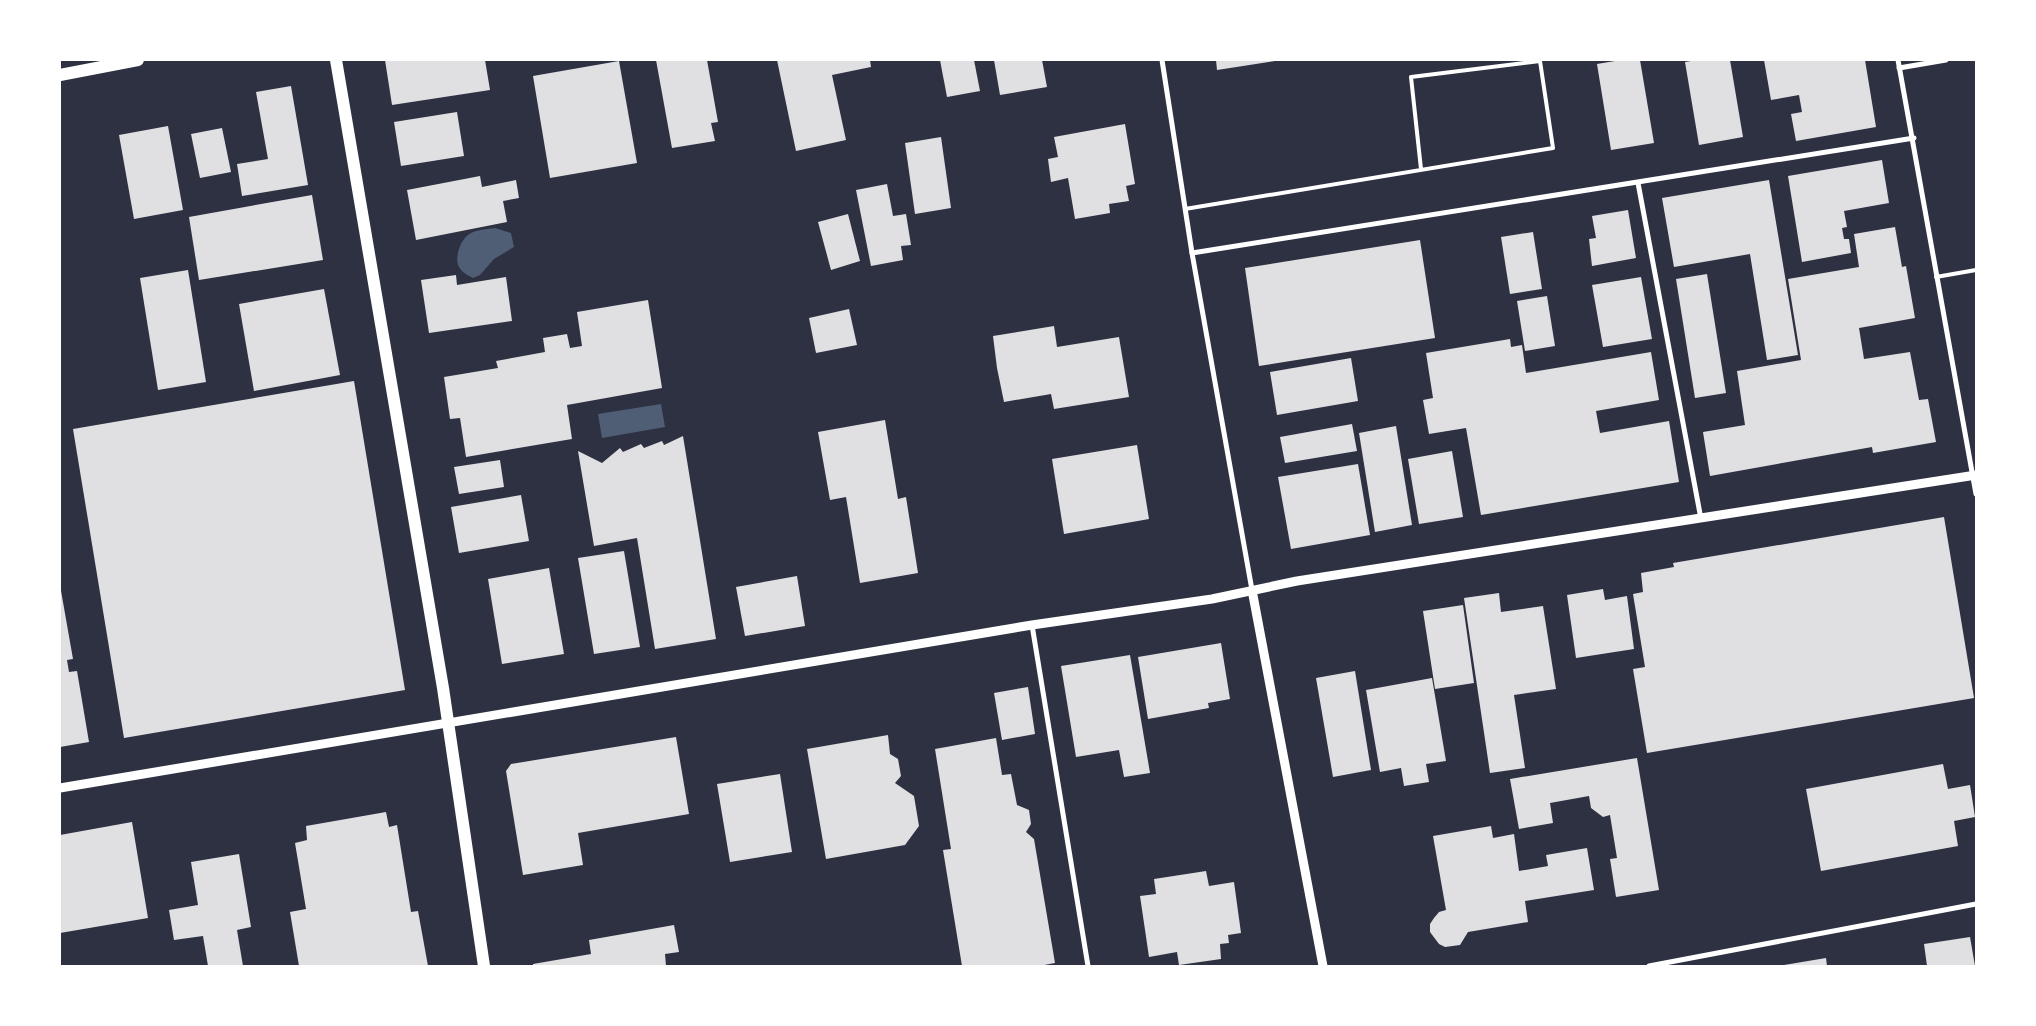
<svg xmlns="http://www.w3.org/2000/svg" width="2036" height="1026" viewBox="0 0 2036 1026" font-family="'Archivo Narrow',sans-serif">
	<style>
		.water { fill: #4f5d75 }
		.building { fill: #e0e0e3 }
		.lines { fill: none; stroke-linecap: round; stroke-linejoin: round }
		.service { stroke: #fff; stroke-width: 4 }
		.minor { stroke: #fff; stroke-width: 5 }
		.tertiary { stroke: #fff; stroke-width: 9 }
		.primary { stroke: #fff; stroke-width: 12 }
	</style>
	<rect width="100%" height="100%" fill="#2d3142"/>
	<!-- water -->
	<g class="water">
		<path d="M495 228 511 233 514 247 494 259 480 275 473 278C467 275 461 272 458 265 455 255 461 238 471 233 477 230 487 229 495 228Z"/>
		<path d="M661 404 665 427 602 438 598 414Z"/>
	</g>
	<!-- building -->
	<g class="building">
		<path d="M385 60H485L490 90 392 105Z"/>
		<path d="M656 60H707L718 122 711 123 715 141 672 148Z"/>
		<path d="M777 60H870L871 67 832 75 846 140 796 151Z"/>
		<path d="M940 60H974L980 91 947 97Z"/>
		<path d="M994 60H1042L1047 87 1000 95Z"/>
		<path d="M1216 60H1275V61L1217 70Z"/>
		<path d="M1621 60H1640L1654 143 1611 150 1597 64Z"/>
		<path d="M1697 60H1730L1743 137 1699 145 1685 62Z"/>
		<path d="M1764 60H1865L1876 127 1796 141 1791 114 1802 112 1799 95 1771 100Z"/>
		<path d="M619 61 637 163 550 178 533 76Z"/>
		<path d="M291 86 308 185 242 196 237 164 268 159 256 92Z"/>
		<path d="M457 112 464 156 401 166 394 122Z"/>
		<path d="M1125 124 1135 184 1126 186 1129 201 1109 204 1110 213 1075 219 1068 178 1051 182 1048 159 1058 157 1054 137Z"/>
		<path d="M168 126 183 210 134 219 119 135Z"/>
		<path d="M222 128 231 172 200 178 191 134Z"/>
		<path d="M941 137 951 208 915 214 905 143Z"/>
		<path d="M1882 160 1889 203 1844 211 1847 227 1842 228 1844 239H1849L1851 253 1802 262 1788 176Z"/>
		<path d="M480 176 482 187 516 180 519 198 503 201 507 222 416 240 407 190Z"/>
		<path d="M1769 180 1798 355 1767 360 1750 254 1674 267 1662 198Z"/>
		<path d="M887 184 893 216 906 214 911 245 901 246 903 260 871 266 856 190Z"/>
		<path d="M312 195 323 260 199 280 189 217Z"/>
		<path d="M1628 210 1636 258 1592 266 1589 239 1596 238 1592 216Z"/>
		<path d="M848 214 860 261 831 270 818 222Z"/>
		<path d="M1895 227 1902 267 1906 266 1915 318 1859 328 1864 359 1910 352 1919 400 1928 399 1936 442 1873 453 1872 447 1710 476 1703 432 1745 425 1737 371 1801 360 1788 279 1859 267 1854 234Z"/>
		<path d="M1533 232 1542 289 1510 294 1501 237Z"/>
		<path d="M1420 240 1435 338 1259 366 1245 268Z"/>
		<path d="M188 270 206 382 158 390 140 278Z"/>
		<path d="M1707 274 1726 393 1695 398 1676 279Z"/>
		<path d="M456 275 457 285 506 277 512 321 429 333 421 280Z"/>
		<path d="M1641 277 1652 339 1603 347 1592 285Z"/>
		<path d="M324 289 340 375 254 391 239 304Z"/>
		<path d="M1547 296 1555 346 1525 351 1517 301Z"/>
		<path d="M648 300 662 388 567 405 572 439 466 457 460 418 450 419 444 377 498 368 496 361 545 352 543 338 567 334 570 348 582 346 577 312Z"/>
		<path d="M849 309 857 345 816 353 809 318Z"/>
		<path d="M1054 326 1057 347 1119 337 1129 397 1054 409 1051 394 1004 402 997 368 993 336Z"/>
		<path d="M1510 339 1511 347 1522 345 1526 373 1651 352 1659 400 1596 411 1600 433 1669 421 1679 482 1481 515 1466 428 1429 434 1423 400 1433 398 1426 353Z"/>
		<path d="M1351 358 1358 401 1277 415 1270 372Z"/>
		<path d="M354 381 405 690 124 738 73 429Z"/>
		<path d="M885 420 898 499 906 497 918 573 860 583 846 497 830 500 818 432Z"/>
		<path d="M1352 424 1357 451 1285 463 1280 437Z"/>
		<path d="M1396 426 1412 525 1375 532 1359 433Z"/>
		<path d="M683 436 716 639 655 649 637 538 594 546 578 451 602 463 620 448 623 452 641 444 644 448 662 441 664 445Z"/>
		<path d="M1137 445 1149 519 1064 534 1052 459Z"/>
		<path d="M1452 451 1463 517 1419 524 1408 459Z"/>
		<path d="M500 460 504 487 459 494 454 467Z"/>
		<path d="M1358 464 1370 535 1291 549 1278 477Z"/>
		<path d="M521 495 529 541 459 553 451 507Z"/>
		<path d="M1944 517 1974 698 1647 753 1633 669 1645 667 1633 594 1643 592 1641 573 1674 567 1673 563Z"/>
		<path d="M624 551 640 647 594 654 578 558Z"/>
		<path d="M549 568 564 654 502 664 488 579Z"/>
		<path d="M797 576 805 626 745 636 736 587Z"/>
		<path d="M60 585 73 659 67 660 69 672 77 671 89 742 60 747Z"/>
		<path d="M1603 589 1605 600 1627 596 1634 649 1576 658 1567 595Z"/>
		<path d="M1499 593 1501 612 1543 606 1556 689 1514 695 1525 768 1490 773 1464 598Z"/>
		<path d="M1463 605 1474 683 1435 689 1423 611Z"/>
		<path d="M1221 643 1230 699 1208 703 1209 708 1148 719 1138 657Z"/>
		<path d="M1130 655 1150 773 1124 777 1119 750 1076 757 1061 666Z"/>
		<path d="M1355 671 1371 770 1333 777 1316 678Z"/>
		<path d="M1432 678 1446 761 1426 764 1429 782 1404 786 1401 768 1380 772 1366 690Z"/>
		<path d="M1028 687 1035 734 1002 740 994 693Z"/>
		<path d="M888 735 890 754 898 759 901 776 895 783 914 796 919 826 905 845 826 859 807 749Z"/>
		<path d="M676 737 689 814 578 833 583 865 523 875 506 771 511 764Z"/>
		<path d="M996 738 1002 775 1011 774 1017 805 1029 810 1031 824 1026 832 1034 839 1055 963 1039 966H962L943 850 951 849 935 749Z"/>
		<path d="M1637 758 1659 890 1616 897 1610 859 1617 858 1610 815 1603 817 1591 808 1589 796 1550 803 1553 823 1519 829 1510 779Z"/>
		<path d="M1943 764 1948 789 1970 785 1975 817 1954 821 1958 846 1821 871 1806 789Z"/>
		<path d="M780 774 792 852 730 862 717 784Z"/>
		<path d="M386 812 389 827 397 825 411 912 418 911 428 966H299L290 912 306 909 295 843 307 840 306 826Z"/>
		<path d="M132 822 148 918 60 933V835Z"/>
		<path d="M1491 826 1493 838 1514 834 1519 871 1548 866 1546 855 1587 848 1594 890 1525 901 1528 922 1468 932 1460 945 1445 947 1439 944 1430 932V924L1434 918 1439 912 1446 910 1433 836Z"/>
		<path d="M239 854 251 927 237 930 243 966H208L203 936 174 940 169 910 198 905 191 862Z"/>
		<path d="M1206 871 1209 886 1234 882 1241 933 1228 935 1229 943 1220 944 1221 959 1179 965 1177 952 1149 957 1140 896 1156 894 1154 879Z"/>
		<path d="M674 925 679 952 665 954 666 966H533V964L591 954 589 940Z"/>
		<path d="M1970 937 1975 966H1927L1924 944Z"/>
		<path d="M1826 958 1827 966H1784V965Z"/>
	</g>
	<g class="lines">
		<!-- service -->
		<g class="service">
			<path d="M1185 209 1553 148 1540 61 1411 77 1421 169"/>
			<path d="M1936 277 1976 270"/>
		</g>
		<!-- minor -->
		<g class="minor">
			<path d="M1162 60 1192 253 1252 590"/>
			<path d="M1898 60 1976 494"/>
			<path d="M1899 68 1946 60"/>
			<path d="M1638 183 1701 519"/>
			<path d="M1192 253 1914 138"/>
			<path d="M1032 625 1088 966"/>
			<path d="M1649 966 1976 904"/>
		</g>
		<!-- tertiary -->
		<g class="tertiary">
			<path d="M1252 590 1323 966"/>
			<path d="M60 788 1032 625 1212 599 1297 581 1976 475"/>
		</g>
		<!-- primary -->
		<g class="primary">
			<path d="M336 60 443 688 484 966"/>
			<path d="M60 75 138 60"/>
		</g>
	</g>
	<!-- border -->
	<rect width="2036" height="1026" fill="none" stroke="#ffffff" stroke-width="122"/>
</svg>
